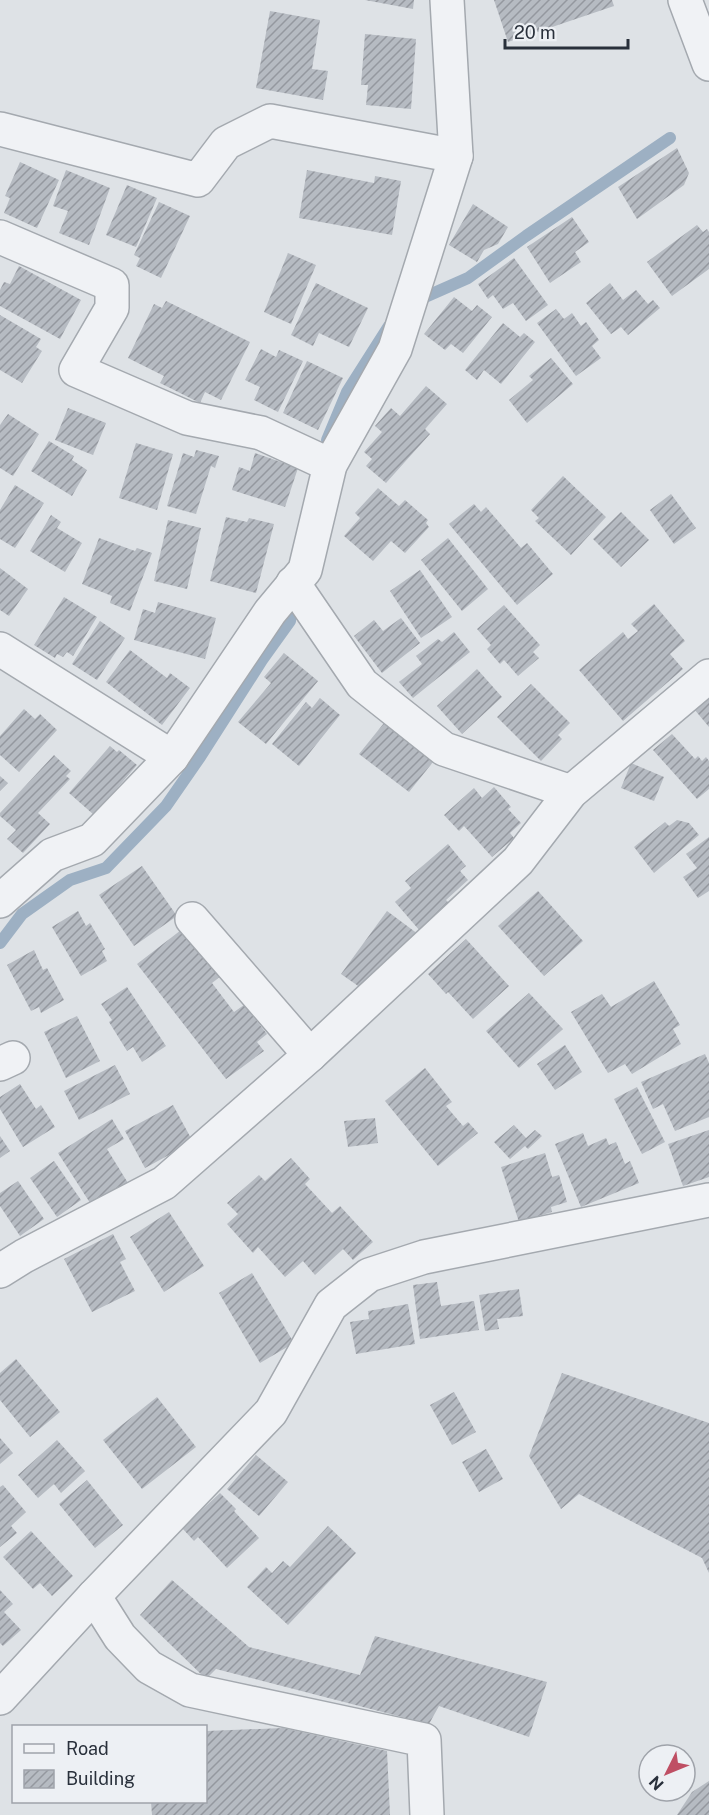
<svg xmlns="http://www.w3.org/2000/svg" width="709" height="1815" viewBox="0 0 709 1815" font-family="'Public Sans',sans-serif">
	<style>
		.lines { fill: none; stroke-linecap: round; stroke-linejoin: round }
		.stream { stroke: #9db0c3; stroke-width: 12 }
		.building { fill: url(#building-hatch) }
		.minor-casing { stroke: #a4a9af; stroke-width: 36 }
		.minor { stroke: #f0f2f5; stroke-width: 33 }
	</style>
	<defs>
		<pattern id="building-hatch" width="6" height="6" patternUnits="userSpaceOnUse" patternTransform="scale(1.5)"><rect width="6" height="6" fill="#b6bbc2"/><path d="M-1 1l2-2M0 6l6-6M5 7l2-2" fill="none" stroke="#94989f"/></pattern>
	</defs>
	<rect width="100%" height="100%" fill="#dee2e6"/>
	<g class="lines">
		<!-- stream -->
		<g class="stream">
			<path d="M416 301 468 278 526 236 670 138"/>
			<path d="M327 440 347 392 389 326"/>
			<path d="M0 943 22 914 70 880 106 868 166 806 200 757 262 660 290 621 292 596"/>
		</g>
	</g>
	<!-- building -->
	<g class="building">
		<path d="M365 0H414L413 9Z"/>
		<path d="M494 0H612L614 6 508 42Z"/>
		<path d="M270 11 320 20 312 69 328 71 323 100 256 88Z"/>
		<path d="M365 34 416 39 411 109 366 105 368 85H361Z"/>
		<path d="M677 148 689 173 684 185 637 219 618 187Z"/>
		<path d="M20 162 59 180 37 228 4 213 10 198 5 196Z"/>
		<path d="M66 170 110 188 89 245 59 233 68 211 53 206Z"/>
		<path d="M307 170 374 183 375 176 401 181 392 235 299 218Z"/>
		<path d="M127 185 157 198 136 247 106 235Z"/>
		<path d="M159 202 190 216 161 278 136 266 140 258 134 255Z"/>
		<path d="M473 204 508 227 498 244 484 250 477 262 449 245Z"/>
		<path d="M572 217 589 242 575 252 581 262 550 283 527 247Z"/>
		<path d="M697 225 703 232 707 229 709 232V269L672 296 647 262Z"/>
		<path d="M288 253 316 265 291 324 264 312Z"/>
		<path d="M514 258 548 305 526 321 513 303 503 309 493 295 488 299 478 284Z"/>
		<path d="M19 266 81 300 60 339 0 306V290L4 282 10 284Z"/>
		<path d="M316 283 368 308 349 347 319 333 313 346 291 335Z"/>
		<path d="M610 283 623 300 636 290 648 304 653 300 660 308 628 335 621 327 611 334 586 303Z"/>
		<path d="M454 297 472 311 477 305 492 317 463 353 451 344 445 350 424 334Z"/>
		<path d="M166 301 250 342 221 400 205 392 200 403 160 383 164 376 128 358 154 304 162 308Z"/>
		<path d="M556 309 564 319 572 313 581 326 586 322 599 340 592 346 601 358 576 376 537 323Z"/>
		<path d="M0 315 41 339 36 347 42 351 22 383 0 370Z"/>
		<path d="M503 323 520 337 524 333 535 342 501 384 484 370 477 380 465 370Z"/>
		<path d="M261 349 276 357 279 350 303 361 278 412 254 400 260 387 245 380Z"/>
		<path d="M551 358 573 384 527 423 509 400 533 380 529 376Z"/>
		<path d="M307 361 343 378 318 430 283 413Z"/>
		<path d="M426 386 447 404 425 429 430 434 386 483 366 466 372 459 364 452 382 432 375 426 391 408 400 416Z"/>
		<path d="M68 408 106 423 93 455 55 440Z"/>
		<path d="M8 414 39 434 13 476 0 468V425Z"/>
		<path d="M49 441 74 456 72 460 87 470 72 496 31 471Z"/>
		<path d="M136 443 173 454 157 510 119 498Z"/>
		<path d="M196 450 219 456 215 468 211 466 196 514 167 506 183 453 194 457Z"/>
		<path d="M255 453 298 468 285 507 232 490 239 467 250 471Z"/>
		<path d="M563 476 606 517 571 555 535 521 539 518 531 510Z"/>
		<path d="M15 485 44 503 15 548 0 539V510Z"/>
		<path d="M378 488 399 506 405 500 428 520 426 523 429 527 405 553 391 541 373 561 344 536 360 518 355 513Z"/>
		<path d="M671 494 696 528 674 544 650 510Z"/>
		<path d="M474 504 481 512 486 507 521 548 527 543 553 574 517 605 449 524Z"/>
		<path d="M621 512 649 540 621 567 593 539Z"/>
		<path d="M51 515 61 522 57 528 82 543 65 572 30 551Z"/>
		<path d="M226 517 247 522 249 518 274 524 256 593 210 581Z"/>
		<path d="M168 520 201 528 187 589 154 581Z"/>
		<path d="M99 538 135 551 137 548 152 553 130 611 110 603 112 596 82 584Z"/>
		<path d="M448 538 488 589 462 611 421 560Z"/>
		<path d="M0 568 28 589 9 616 0 610Z"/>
		<path d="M420 570 452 617 421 638 390 591Z"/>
		<path d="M64 597 97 617 73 656 67 652 63 657 57 654 55 658 34 645Z"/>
		<path d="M158 602 216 618 205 659 134 640 143 609 155 613Z"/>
		<path d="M654 604 685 641 670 654 683 669 623 721 579 670 623 632 628 639 638 631 631 624Z"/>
		<path d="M504 605 540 645 533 652 539 658 518 676 504 660 500 664 487 649 491 645 477 629Z"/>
		<path d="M401 618 420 643 382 673 354 636 374 620 383 631Z"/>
		<path d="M100 621 125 638 97 680 72 664Z"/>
		<path d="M454 632 470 652 413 698 399 682 422 664 416 656 438 639 442 642Z"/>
		<path d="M130 650 167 678 170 673 190 688 162 725 106 682Z"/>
		<path d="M284 653 318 681 266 744 238 722 271 683 264 677Z"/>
		<path d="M477 669 502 697 462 734 437 706Z"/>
		<path d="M531 684 570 723 558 735 562 739 541 761 497 717Z"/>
		<path d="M709 696V727L694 709Z"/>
		<path d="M320 698 340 715 299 766 272 744 306 702 312 708Z"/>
		<path d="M24 709 35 719 40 714 57 730 19 772 0 755V736Z"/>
		<path d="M384 723 433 762 409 792 359 754Z"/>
		<path d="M672 734 695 759 698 756 702 761 706 757 709 761V789L697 799 653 750Z"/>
		<path d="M110 746 117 752 119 750 137 765 94 815 69 793Z"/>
		<path d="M54 755 71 771 66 776 70 779 38 813 50 824 23 853 7 839 16 830 0 816V813Z"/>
		<path d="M631 763 664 777 654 801 621 788Z"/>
		<path d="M0 776 8 783 0 791Z"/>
		<path d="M494 787 511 807 508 809 521 823 510 833 514 838 492 857 464 826 459 831 444 815 474 788 482 798Z"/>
		<path d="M677 820 689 823 699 835 654 873 634 847 665 822 669 826Z"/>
		<path d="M709 837V891L698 898 683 877 697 868 686 854Z"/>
		<path d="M448 844 466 866 460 871 468 880 446 900 451 905 420 931 395 902 411 888 405 881Z"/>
		<path d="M142 866 177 916 134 946 99 895Z"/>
		<path d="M538 891 583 941 544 976 498 926Z"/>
		<path d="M78 911 86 926 90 923 105 949 102 951 107 961 81 976 52 927Z"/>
		<path d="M387 911 418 934 361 988 341 974Z"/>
		<path d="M185 927 222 975 212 983 234 1012 244 1005 267 1034 257 1042 264 1051 226 1079 137 964Z"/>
		<path d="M466 939 509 986 473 1019 448 992 446 994 428 974Z"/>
		<path d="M34 950 43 970 47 968 64 1000 41 1013 39 1007 31 1011 7 965Z"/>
		<path d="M654 981 680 1025 673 1029 681 1044 632 1074 625 1064 608 1073 571 1012 602 994 611 1007Z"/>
		<path d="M127 987 166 1046 142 1062 133 1047 127 1051 109 1022 112 1020 101 1004Z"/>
		<path d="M529 993 563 1029 519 1068 486 1031Z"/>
		<path d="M77 1016 100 1061 66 1078 44 1032Z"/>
		<path d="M565 1045 582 1072 555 1090 537 1064Z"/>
		<path d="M705 1054 709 1063V1117L675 1131 663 1104 653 1109 641 1082Z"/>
		<path d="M115 1065 130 1094 79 1120 64 1091Z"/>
		<path d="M425 1068 452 1102 446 1106 463 1126 468 1122 478 1133 438 1166 385 1101Z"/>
		<path d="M20 1084 36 1109 41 1105 55 1127 23 1147 0 1109V1097Z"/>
		<path d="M637 1087 665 1142 642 1154 614 1099Z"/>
		<path d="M173 1105 193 1142 145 1168 125 1131Z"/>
		<path d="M375 1118 378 1143 348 1147 344 1121Z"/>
		<path d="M112 1119 124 1139 107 1149 128 1183 92 1206 58 1153Z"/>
		<path d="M514 1125 526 1138 535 1130 542 1136 528 1149 525 1146 510 1159 494 1142Z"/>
		<path d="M709 1130V1177L683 1186 668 1144Z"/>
		<path d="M583 1133 588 1146 606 1138 609 1145 616 1142 625 1164 630 1161 639 1183 581 1207 555 1144Z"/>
		<path d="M0 1136 10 1151 0 1158Z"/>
		<path d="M545 1153 552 1177 559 1175 567 1202 551 1207 552 1212 519 1222 501 1167Z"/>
		<path d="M291 1158 310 1179 305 1184 332 1213 340 1206 373 1242 353 1260 343 1249 315 1275 303 1261 285 1277 258 1247 253 1253 227 1224 238 1214 227 1203 259 1175 265 1181Z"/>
		<path d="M54 1161 81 1200 57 1217 30 1178Z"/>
		<path d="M18 1181 44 1219 20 1236 0 1206V1193Z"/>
		<path d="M169 1212 204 1266 164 1292 130 1237Z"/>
		<path d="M113 1234 126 1259 120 1262 135 1291 92 1312 64 1259Z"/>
		<path d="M252 1273 294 1343 260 1363 219 1293Z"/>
		<path d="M437 1282 441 1306 474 1301 479 1330 420 1339 413 1285Z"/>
		<path d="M519 1289 523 1316 497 1319 499 1329 485 1331 479 1295Z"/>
		<path d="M408 1304 415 1344 356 1354 350 1322 369 1319 368 1311Z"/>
		<path d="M16 1359 60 1412 30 1437 0 1400V1373Z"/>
		<path d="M562 1373 709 1423V1573L702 1558 579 1494 561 1509 529 1456Z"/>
		<path d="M454 1392 476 1432 452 1445 430 1405Z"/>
		<path d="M157 1397 196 1447 142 1489 103 1440Z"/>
		<path d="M0 1438 13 1453 0 1464Z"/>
		<path d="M57 1440 85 1471 61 1493 54 1484 38 1498 18 1475Z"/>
		<path d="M486 1449 503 1479 479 1492 462 1462Z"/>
		<path d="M256 1455 288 1482 259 1516 227 1489Z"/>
		<path d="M87 1480 123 1525 95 1548 59 1504Z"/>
		<path d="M3 1485 26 1512 11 1526 17 1533 0 1547V1487Z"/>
		<path d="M220 1493 236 1509 234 1511 259 1538 227 1568 198 1537 194 1541 182 1528Z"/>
		<path d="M328 1526 356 1553 288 1625 247 1587 266 1567 272 1573 283 1561 290 1567Z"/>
		<path d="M31 1531 73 1576 52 1596 40 1583 33 1589 3 1557Z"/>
		<path d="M172 1580 249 1647 360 1675 375 1636 547 1682 529 1737 439 1706 429 1724 216 1669 206 1679 140 1615Z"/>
		<path d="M0 1590 13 1604 4 1612 21 1630 3 1646 0 1643Z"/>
		<path d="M283 1728 387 1751 390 1815H152L151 1802H206V1731Z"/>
		<path d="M709 1781V1815H677L692 1792Z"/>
	</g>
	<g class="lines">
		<!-- minor casing -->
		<g class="minor-casing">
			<g id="minor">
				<path d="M685 0 709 64"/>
				<path d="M0 129 198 180 226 143 270 121 456 156"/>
				<path d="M0 237 112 285V308L76 370 187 418 261 433 330 465"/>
				<path d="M293 583 362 684 444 749 571 792"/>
				<path d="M0 649 172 757"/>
				<path d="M0 901 52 855 92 840 172 757 270 612 305 570 330 465 395 349 456 156 447 0"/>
				<path d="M192 919 310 1055"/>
				<path d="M0 1064 13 1058"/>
				<path d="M0 1271 24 1256 164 1183 310 1055 518 861 571 792 709 676"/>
				<path d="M94 1596 120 1637 149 1667 190 1690 424 1740 427 1815"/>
				<path d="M0 1698 94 1596 271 1412 331 1305 369 1275 424 1257 709 1200"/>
			</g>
		</g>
		<!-- minor -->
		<use href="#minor" class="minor"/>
	</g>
	<!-- legend -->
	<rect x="12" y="1725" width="195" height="78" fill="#edf0f4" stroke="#9fa3aa" stroke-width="1.5"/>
	<rect x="24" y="1744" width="30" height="9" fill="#f0f2f5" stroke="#9fa3aa" stroke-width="1.5"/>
	<text x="66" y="1755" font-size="18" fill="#29303b">Road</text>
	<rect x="24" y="1770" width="30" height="18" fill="url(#building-hatch)" stroke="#9fa3aa" stroke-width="1.5"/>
	<text x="66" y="1785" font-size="18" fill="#29303b">Building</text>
	<!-- north arrow -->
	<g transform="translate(667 1773) rotate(227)"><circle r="28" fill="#edf0f4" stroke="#9fa3aa" stroke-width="1.5"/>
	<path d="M0-4.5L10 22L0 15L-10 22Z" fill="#bf4f64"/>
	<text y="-9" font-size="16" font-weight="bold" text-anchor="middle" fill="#29303b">N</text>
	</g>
	<!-- scale -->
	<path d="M505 39v9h123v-9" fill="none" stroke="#29303b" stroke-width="3"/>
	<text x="514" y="39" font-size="18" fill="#29303b" stroke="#edf0f4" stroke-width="4.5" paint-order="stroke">20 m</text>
</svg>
